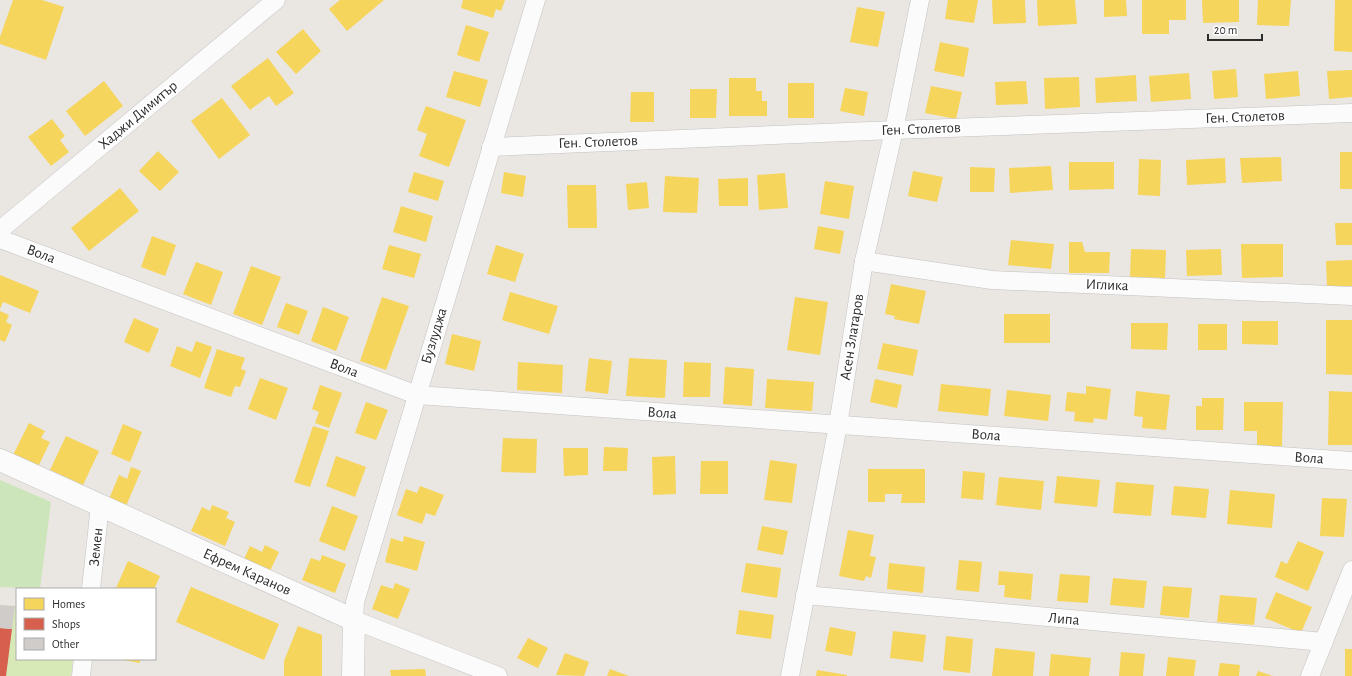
<svg xmlns="http://www.w3.org/2000/svg" width="1352" height="676" viewBox="0 0 1352 676" font-family="'Alegreya Sans',sans-serif">
	<style>
		.green { fill: #cde5ba }
		.pitch { fill: #d8e9b8 }
		.homes { fill: #f6d55c }
		.shops { fill: #d6604d }
		.building { fill: #cfccc9 }
		.lines { fill: none; stroke-linecap: round; stroke-linejoin: round }
		.street-casing { stroke: #c3c2c3; stroke-width: 19 }
		.secondary-casing { stroke: #c3c2c3; stroke-width: 23 }
		.street { stroke: #fcfbfb; stroke-width: 18 }
		.secondary { stroke: #fcfbfb; stroke-width: 22 }
		.labels { text-anchor: middle; dominant-baseline: central; stroke-width: 4; stroke-linejoin: round; paint-order: stroke }
		.street-label { font-size: 15px; fill: #2c2c2c; stroke: #fff }
	</style>
	<rect width="100%" height="100%" fill="#eae6e2"/>
	<!-- green -->
	<path class="green" d="M0 480 51 502 40 589 0 587Z"/>
	<!-- pitch -->
	<path class="pitch" d="M0 605 17 606V659H73L71 676H0Z"/>
	<!-- homes -->
	<g class="homes">
		<path d="M13 0H42L64 7 46 60 0 44V37Z"/>
		<path d="M340 0H384L347 31 329 9Z"/>
		<path d="M463 0H505L501 11 496 9 493 18 461 8Z"/>
		<path d="M948 0H978L974 23 945 19Z"/>
		<path d="M992 0H1025L1026 23 993 24Z"/>
		<path d="M1037 0H1075L1077 24 1038 26Z"/>
		<path d="M1104 0H1126L1127 16 1104 17Z"/>
		<path d="M1142 0H1186V20H1169V34H1142Z"/>
		<path d="M1202 0H1239V22L1203 23Z"/>
		<path d="M1258 0H1291L1289 26 1257 25Z"/>
		<path d="M1335 0H1352V52L1334 51Z"/>
		<path d="M857 7 885 12 878 47 850 42Z"/>
		<path d="M466 25 489 32 479 62 457 55Z"/>
		<path d="M303 29 321 51 296 74 276 52Z"/>
		<path d="M940 42 969 48 964 77 934 71Z"/>
		<path d="M268 58 294 93 276 106 269 96 250 110 231 86Z"/>
		<path d="M1236 69 1238 97 1214 99 1212 71Z"/>
		<path d="M1352 70V97L1329 99 1327 71Z"/>
		<path d="M454 71 488 80 480 107 446 97Z"/>
		<path d="M1298 71 1300 96 1266 99 1264 74Z"/>
		<path d="M1189 73 1191 99 1151 102 1149 76Z"/>
		<path d="M1136 75 1137 101 1096 103 1095 78Z"/>
		<path d="M1079 77 1080 107 1045 109 1044 78Z"/>
		<path d="M729 78H756V91H762V101H767V116H729Z"/>
		<path d="M104 81 123 106 85 136 66 111Z"/>
		<path d="M1026 81 1028 104 996 105 995 82Z"/>
		<rect x="788" y="83" width="26" height="35"/>
		<path d="M931 86 962 92 956 119 925 113Z"/>
		<path d="M845 88 868 92 864 116 840 111Z"/>
		<path d="M690 89H717L716 118H690Z"/>
		<path d="M631 92H654V122H630Z"/>
		<path d="M222 98 250 135 219 159 191 121Z"/>
		<path d="M426 106 466 120 449 167 419 156 427 134 417 130Z"/>
		<path d="M52 119 65 136 60 140 69 152 51 166 28 137Z"/>
		<path d="M158 151 179 172 160 191 139 171Z"/>
		<rect x="1340" y="152" width="12" height="37"/>
		<path d="M1281 157 1282 181 1242 183 1240 158Z"/>
		<path d="M1225 158 1226 183 1187 185 1186 160Z"/>
		<path d="M1139 159 1161 160 1160 196 1138 195Z"/>
		<path d="M1069 162H1114V189L1069 190Z"/>
		<path d="M1051 166 1053 190 1010 193 1009 168Z"/>
		<path d="M970 167 995 168 994 192H970Z"/>
		<path d="M913 171 943 177 937 202 908 196Z"/>
		<path d="M414 172 444 181 438 201 408 192Z"/>
		<path d="M504 172 526 176 523 197 501 193Z"/>
		<path d="M785 173 788 208 759 210 757 175Z"/>
		<path d="M665 176 699 178 697 213 663 212Z"/>
		<path d="M748 178V206H719L718 179Z"/>
		<path d="M825 181 854 186 849 219 820 214Z"/>
		<path d="M647 182 649 208 628 210 626 184Z"/>
		<path d="M567 185H596L597 228H568Z"/>
		<path d="M120 188 139 211 89 251 71 228Z"/>
		<path d="M401 206 433 216 426 242 393 232Z"/>
		<path d="M1335 223H1352V245H1336Z"/>
		<path d="M818 226 844 231 840 254 814 249Z"/>
		<path d="M152 236 176 245 165 276 141 267Z"/>
		<path d="M1011 240 1054 244 1051 269 1008 265Z"/>
		<path d="M1069 242H1082L1085 252H1110L1109 273H1069Z"/>
		<path d="M1241 244H1283V277L1242 278Z"/>
		<path d="M389 245 421 254 414 278 382 269Z"/>
		<path d="M496 245 524 254 515 282 487 274Z"/>
		<path d="M1131 249 1166 250 1165 278 1130 277Z"/>
		<path d="M1221 249 1222 275 1187 276 1186 250Z"/>
		<path d="M1352 260V286H1327L1326 261Z"/>
		<path d="M196 262 223 272 211 305 183 294Z"/>
		<path d="M251 266 281 277 262 325 233 314Z"/>
		<path d="M0 275 39 291 30 313 3 302 0 309Z"/>
		<path d="M891 284 926 291 919 324 894 319 895 316 885 314Z"/>
		<path d="M510 292 558 306 549 334 502 320Z"/>
		<path d="M382 297 409 306 386 370 360 361Z"/>
		<path d="M795 297 828 302 820 355 787 350Z"/>
		<path d="M286 303 308 311 299 335 277 327Z"/>
		<path d="M323 307 349 317 336 351 311 341Z"/>
		<path d="M0 311 9 315 6 322 12 325 5 342 0 340Z"/>
		<rect x="1004" y="314" width="46" height="29"/>
		<path d="M134 318 159 329 149 353 124 342Z"/>
		<path d="M1326 320H1352V375L1326 374Z"/>
		<path d="M1242 321H1278V345L1242 344Z"/>
		<path d="M1131 323H1168L1167 350 1131 349Z"/>
		<rect x="1198" y="324" width="29" height="26"/>
		<path d="M452 334 481 341 474 371 445 364Z"/>
		<path d="M196 341 212 347 200 378 170 366 177 346 192 352Z"/>
		<path d="M883 343 918 350 913 376 877 369Z"/>
		<path d="M217 349 245 358 241 369 246 371 240 387 235 386 231 397 204 388Z"/>
		<path d="M589 358 612 361 608 394 585 391Z"/>
		<path d="M629 358 667 360 665 398 626 396Z"/>
		<path d="M518 362 563 365 562 393 517 390Z"/>
		<path d="M684 362 711 363 710 397H683Z"/>
		<path d="M725 367 754 369 752 406 723 404Z"/>
		<path d="M260 378 288 388 276 420 248 409Z"/>
		<path d="M767 379 814 382 812 411 765 408Z"/>
		<path d="M875 379 902 385 897 408 870 402Z"/>
		<path d="M941 384 991 389 988 416 938 411Z"/>
		<path d="M320 385 342 393 329 428 315 423 319 412 312 409Z"/>
		<path d="M1086 386 1111 389 1107 420 1094 418 1093 423 1074 421 1075 412 1065 411 1067 392 1086 394Z"/>
		<path d="M1007 390 1051 395 1048 421 1004 416Z"/>
		<path d="M1136 391 1170 395 1166 430 1142 428 1143 417 1134 416Z"/>
		<path d="M1329 391 1352 392V445H1328Z"/>
		<path d="M1202 398H1224L1223 430H1196V406H1202Z"/>
		<path d="M366 402 388 410 376 440 355 433Z"/>
		<path d="M1244 402H1283L1282 446H1257V431H1244Z"/>
		<path d="M29 423 45 431 41 438 50 442 38 467 13 455Z"/>
		<path d="M123 424 142 432 130 462 111 454Z"/>
		<path d="M313 426 329 431 310 487 294 482Z"/>
		<path d="M66 436 99 451 83 485 50 470Z"/>
		<path d="M503 438 537 439 536 473 501 472Z"/>
		<path d="M604 447 628 448 627 471H603Z"/>
		<path d="M563 448H588V475L564 476Z"/>
		<path d="M336 456 366 467 355 497 326 486Z"/>
		<path d="M675 456 676 494 653 495 652 457Z"/>
		<path d="M770 460 797 464 792 503 764 500Z"/>
		<path d="M701 461H728V494H700Z"/>
		<path d="M131 467 141 471 126 506 109 499 119 475 127 479Z"/>
		<path d="M868 469H925V503H901L902 494H885V502H868Z"/>
		<path d="M963 471 985 473 983 500 961 498Z"/>
		<path d="M1057 476 1100 480 1097 507 1054 503Z"/>
		<path d="M999 477 1044 481 1041 510 996 505Z"/>
		<path d="M1116 482 1154 485 1151 516 1113 513Z"/>
		<path d="M420 486 444 495 435 516 426 513 422 524 397 515 406 489 417 493Z"/>
		<path d="M1174 486 1209 489 1206 518 1171 515Z"/>
		<path d="M1230 490 1275 494 1272 528 1227 524Z"/>
		<path d="M1322 498 1347 499 1344 537 1320 536Z"/>
		<path d="M212 505 229 512 226 518 235 522 225 546 191 531 202 507 210 511Z"/>
		<path d="M332 506 358 516 345 551 319 541Z"/>
		<path d="M762 526 788 531 783 555 757 550Z"/>
		<path d="M848 530 874 535 870 556 876 557 871 578 866 576 864 581 839 576Z"/>
		<path d="M404 536 425 542 417 571 385 562 391 538 403 542Z"/>
		<path d="M1298 541 1324 552 1308 591 1275 577 1281 561 1287 564Z"/>
		<path d="M265 545 279 552 270 571 244 559 250 546 262 552Z"/>
		<path d="M322 555 346 564 335 593 302 580 311 558 320 561Z"/>
		<path d="M959 560 982 562 979 592 956 590Z"/>
		<path d="M128 561 160 576 154 589 116 588Z"/>
		<path d="M746 563 781 568 777 598 741 592Z"/>
		<path d="M889 563 925 567 923 593 887 589Z"/>
		<path d="M999 571 1033 574 1031 600 1004 597 1005 585H998Z"/>
		<path d="M1060 574 1090 576 1088 603 1057 601Z"/>
		<path d="M1113 578 1147 581 1144 608 1110 605Z"/>
		<path d="M395 583 410 589 398 619 372 609 381 585 393 589Z"/>
		<path d="M1163 586 1192 588 1189 618 1160 615Z"/>
		<path d="M191 587 279 624 264 660 176 622Z"/>
		<path d="M1276 592 1312 607 1301 633 1265 618Z"/>
		<path d="M1220 595 1257 598 1254 625 1217 622Z"/>
		<path d="M739 610 774 615 771 639 736 634Z"/>
		<path d="M298 626 322 635V676H284V661Z"/>
		<path d="M830 627 856 632 852 656 825 651Z"/>
		<path d="M893 631 926 635 923 662 890 658Z"/>
		<path d="M946 636 973 639 970 673 943 670Z"/>
		<path d="M528 638 548 648 538 668 517 658Z"/>
		<path d="M995 648 1035 652 1033 676H992Z"/>
		<rect x="1345" y="649" width="7" height="27"/>
		<path d="M1121 652 1145 654 1143 676H1119Z"/>
		<path d="M565 653 589 662 584 676 556 675Z"/>
		<path d="M1051 654 1091 658 1089 676H1049Z"/>
		<path d="M1168 657 1196 660 1194 676H1166Z"/>
		<path d="M117 659H140V663Z"/>
		<path d="M1220 663 1240 665 1239 676H1218Z"/>
		<path d="M425 669 426 676H391L390 670Z"/>
		<path d="M610 669 629 676H607Z"/>
		<path d="M817 670 847 675V676H816Z"/>
		<path d="M1258 671 1273 676H1256Z"/>
	</g>
	<!-- shops -->
	<path class="shops" d="M0 628 12 629 6 676H0Z"/>
	<!-- building -->
	<path class="building" d="M0 605 15 606 12 629 0 628Z"/>
	<g class="lines">
		<!-- street casing -->
		<g class="street-casing">
			<g id="street">
				<path d="M491 147 894 130 1352 113"/>
				<path d="M0 230 276 0"/>
				<path d="M0 239 417 395 1352 461"/>
				<path d="M864 261 992 280 1352 296"/>
				<path d="M91 589 100 505"/>
				<path d="M805 595 1324 642"/>
				<path d="M81 676 83 659"/>
				<path d="M498 676 354 620 355 602 536 0"/>
				<path d="M790 676 838 425 864 261 894 130 920 0"/>
				<path d="M1310 676 1352 570"/>
			</g>
		</g>
		<!-- secondary casing -->
		<g class="secondary-casing">
			<path id="secondary" d="M0 460 354 620 353 676"/>
		</g>
		<!-- street -->
		<use href="#street" class="street"/>
		<!-- secondary -->
		<use href="#secondary" class="secondary"/>
	</g>
	<g class="labels">
		<!-- street labels -->
		<g class="street-label">
			<text transform="translate(138 115) rotate(-40)">Хаджи Димитър</text>
			<text transform="translate(1245 117) rotate(-2)">Ген. Столетов</text>
			<text transform="translate(921 129) rotate(-2)">Ген. Столетов</text>
			<text transform="translate(598 142) rotate(-2)">Ген. Столетов</text>
			<text transform="translate(41 254) rotate(21)">Вола</text>
			<text transform="translate(1107 285) rotate(2)">Иглика</text>
			<text transform="translate(434 336) rotate(-73)">Бузлуджа</text>
			<text transform="translate(852 337) rotate(-81)">Асен Златаров</text>
			<text transform="translate(344 368) rotate(21)">Вола</text>
			<text transform="translate(662 413) rotate(4)">Вола</text>
			<text transform="translate(986 435) rotate(4)">Вола</text>
			<text transform="translate(1309 458) rotate(4)">Вола</text>
			<text transform="translate(96 547) rotate(-84)">Земен</text>
			<text transform="translate(247 572) rotate(24)">Ефрем Каранов</text>
			<text transform="translate(1064 619) rotate(5)">Липа</text>
		</g>
	</g>
	<!-- legend -->
	<rect x="16" y="588" width="140" height="72" fill="#ffffff" stroke="#ababab"/>
	<rect x="24" y="598" width="20" height="12" fill="#f6d55c" stroke="#ababab"/>
	<text x="52" y="608" font-size="12" fill="#2c2c2c">Homes</text>
	<rect x="24" y="618" width="20" height="12" fill="#d6604d" stroke="#ababab"/>
	<text x="52" y="628" font-size="12" fill="#2c2c2c">Shops</text>
	<rect x="24" y="638" width="20" height="12" fill="#cfccc9" stroke="#ababab"/>
	<text x="52" y="648" font-size="12" fill="#2c2c2c">Other</text>
	<!-- scale -->
	<path d="M1208 34v6h54v-6" fill="none" stroke="#2c2c2c" stroke-width="2"/>
	<text x="1214" y="34" font-size="12" fill="#2c2c2c" stroke="#ffffff" stroke-width="3" paint-order="stroke">20 m</text>
</svg>
